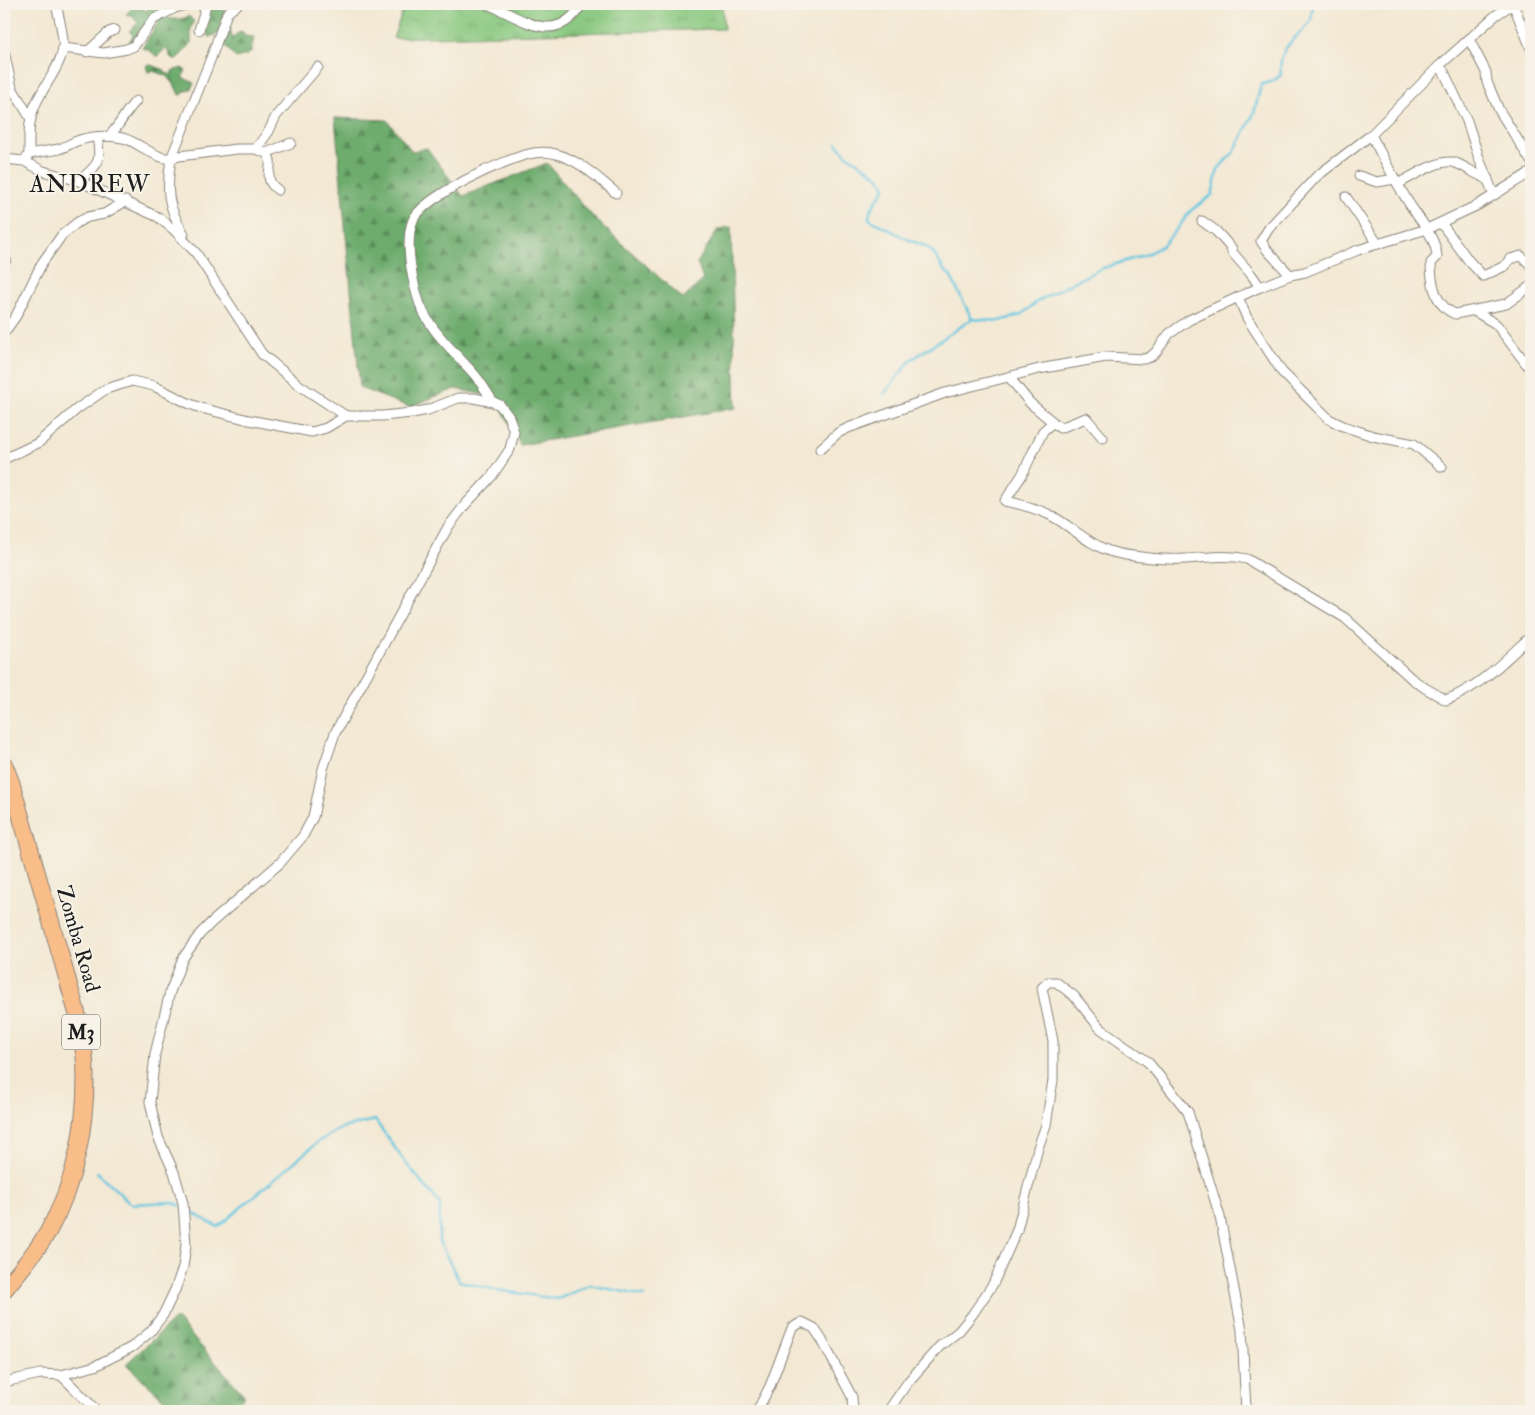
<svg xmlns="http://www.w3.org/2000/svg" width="1535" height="1415" viewBox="0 0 1535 1415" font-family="'IM FELL Double Pica',serif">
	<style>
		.grass { fill: url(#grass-tufts); stroke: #52724d }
		.forest { fill: url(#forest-firs); stroke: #446444 }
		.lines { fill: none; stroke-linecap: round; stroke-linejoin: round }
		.stream { stroke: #64c6e1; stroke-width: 2.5 }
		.street-casing { stroke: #888278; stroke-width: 11 }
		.highway-casing { stroke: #888278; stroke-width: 18 }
		.street { stroke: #fff; stroke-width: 9 }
		.highway { stroke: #f8bd89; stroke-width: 16 }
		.labels { text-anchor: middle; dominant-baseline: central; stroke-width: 4; stroke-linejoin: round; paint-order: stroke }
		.shield { fill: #f7f3e8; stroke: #5e5c59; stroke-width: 1 }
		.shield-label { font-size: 20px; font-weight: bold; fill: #1c1c1c }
		.street-label { font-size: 21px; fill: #1c1c1c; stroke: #f7f3e8 }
		.quarter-label { font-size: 24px; letter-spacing: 1px; fill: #1c1c1c; stroke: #f7f3e8 }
	</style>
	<defs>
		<pattern id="grass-tufts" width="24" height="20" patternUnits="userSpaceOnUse" patternTransform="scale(1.25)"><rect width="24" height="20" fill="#87c77e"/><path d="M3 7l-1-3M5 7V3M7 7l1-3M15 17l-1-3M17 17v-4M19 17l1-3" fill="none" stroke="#74aa6c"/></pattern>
		<pattern id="forest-firs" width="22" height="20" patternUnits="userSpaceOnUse" patternTransform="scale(1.25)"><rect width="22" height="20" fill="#6dac6d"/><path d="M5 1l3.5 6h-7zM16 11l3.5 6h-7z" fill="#598b59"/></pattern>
	</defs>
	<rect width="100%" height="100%" fill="#f7f3e8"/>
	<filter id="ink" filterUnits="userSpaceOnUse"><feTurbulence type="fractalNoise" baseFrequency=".02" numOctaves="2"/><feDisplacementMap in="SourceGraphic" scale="10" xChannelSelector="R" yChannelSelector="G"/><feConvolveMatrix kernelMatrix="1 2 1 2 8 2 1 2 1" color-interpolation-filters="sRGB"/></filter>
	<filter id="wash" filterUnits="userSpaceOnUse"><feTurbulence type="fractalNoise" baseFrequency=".0096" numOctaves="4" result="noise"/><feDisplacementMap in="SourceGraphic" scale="20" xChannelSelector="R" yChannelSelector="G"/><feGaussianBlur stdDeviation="1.12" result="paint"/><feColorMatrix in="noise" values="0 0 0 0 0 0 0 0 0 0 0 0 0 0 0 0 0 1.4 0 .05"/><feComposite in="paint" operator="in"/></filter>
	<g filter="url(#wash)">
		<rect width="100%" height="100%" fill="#f3e8d3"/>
		<!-- grass -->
		<path class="grass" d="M405 4H722L724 29 393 38Z"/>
		<!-- forest -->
		<g class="forest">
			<path d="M129 4H141L144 11 149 9 150 6 166 5 169 11 144 30 142 28 138 33 141 36 131 44 129 42 133 35 129 31 138 23 132 16H129L126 14 132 8Z"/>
			<path d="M213 7 218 10 225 9 218 34 209 37 202 27Z"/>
			<path d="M189 16 194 22 191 28V44L176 60 171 58 166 48 157 57 149 50 142 48 161 18 164 17C173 20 181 20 189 16Z"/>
			<path d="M230 29 233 40 235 35 242 31 245 36 254 37 251 52 247 55 236 58 220 40 223 32Z"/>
			<path d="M148 64 165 70V73L172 75V71L182 68 186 71 182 77 194 83 191 89 184 92 182 95H179L175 86 166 76 153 71 148 72 146 66Z"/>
			<path d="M335 118 387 120 412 151 427 148 463 196 547 163 594 218 683 299 703 280 697 263 718 229 731 227 736 408 520 445 496 397 455 389 409 407 360 388Z"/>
			<path d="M176 1318 245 1396 227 1411H176L126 1364Z"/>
		</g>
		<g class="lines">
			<!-- stream -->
			<g class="stream">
				<path d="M837 143C849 164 872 164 885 186 882 197 868 207 869 219L907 239 925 246 933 252 944 270 950 275 972 319"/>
				<path d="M884 394 911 360 972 319 999 321 1021 315 1038 301 1068 285 1100 269 1145 255 1162 246 1178 228 1190 211 1212 195 1218 169 1234 152 1254 113 1261 85 1273 81 1281 75C1277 47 1295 40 1311 21L1313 4"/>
				<path d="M97 1172 131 1204 172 1202 181 1206"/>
				<path d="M186 1209 218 1227 319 1141 342 1128 375 1120 405 1162 440 1204 439 1241 459 1281 496 1290 558 1299 590 1285 644 1296"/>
			</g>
		</g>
	</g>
	<g filter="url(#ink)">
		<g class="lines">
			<!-- street casing -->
			<g class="street-casing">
				<g id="street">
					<path d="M487 4C523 18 555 48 582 4"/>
					<path d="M1513 4 1531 48"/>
					<path d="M199 30 205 9 204 6 199 4"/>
					<path d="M1469 39 1486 72 1487 82 1499 110 1531 161"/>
					<path d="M63 48 104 53 127 49 134 46 154 19 175 8 188 4"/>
					<path d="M4 51 12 88 31 119"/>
					<path d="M87 52 109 32 115 30"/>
					<path d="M1439 66 1444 72 1467 121 1480 161 1494 195"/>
					<path d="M1371 135C1383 157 1394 179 1407 200 1417 217 1436 236 1437 257L1431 263C1431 282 1435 306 1455 314L1506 304 1531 286"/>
					<path d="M109 136C119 127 125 112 136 101"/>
					<path d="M256 149 269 131 276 116 318 67"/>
					<path d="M266 153C278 166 259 177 278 190"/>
					<path d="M29 154C39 152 49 151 59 149 66 147 71 143 77 141 90 136 109 135 123 138 142 143 159 165 179 156L237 149H256L266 153 291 143"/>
					<path d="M27 157 29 154C29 139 28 122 34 108 41 89 59 70 63 49 65 39 58 14 56 4"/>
					<path d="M4 159 24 161 43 171 79 181 158 217 173 229 196 253 262 354 299 385 346 416"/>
					<path d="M1359 176 1377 182 1395 179"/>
					<path d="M79 181C98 164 102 164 97 137"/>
					<path d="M1398 184C1411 177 1441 157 1456 163 1467 168 1477 175 1488 179"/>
					<path d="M1346 197 1378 244"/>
					<path d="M1202 221 1216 231 1232 249V252L1251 274 1260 287"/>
					<path d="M1441 223 1469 261 1483 276 1505 266 1510 259 1521 256 1531 265"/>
					<path d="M184 234C167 206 166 191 171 159L211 58 227 13 238 4"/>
					<path d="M4 261 6 260"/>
					<path d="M1290 275 1267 250 1261 241 1269 228 1317 176 1371 135 1439 66 1496 15 1513 4"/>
					<path d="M1238 297 1247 318 1282 372 1329 419 1343 426 1373 436 1414 444 1442 467"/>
					<path d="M1474 311 1496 324 1531 370"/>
					<path d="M4 333 16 316 42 263 62 235 78 222 88 217 104 214 126 201"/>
					<path d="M1009 377 1030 403 1060 428 1086 418 1103 438"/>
					<path d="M493 402C487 392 481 382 474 374 453 350 425 327 417 295 411 275 405 239 413 220 424 196 508 157 534 153 541 152 549 152 556 154 579 160 598 178 616 193"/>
					<path d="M1052 423 1043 431 1022 475 1005 501C1020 504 1036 508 1050 515 1070 525 1086 543 1109 551 1127 557 1166 560 1185 559 1206 558 1226 554 1247 559L1345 618 1412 679 1425 688 1446 700C1480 687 1505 660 1531 636"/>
					<path d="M820 449 838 433 848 428 945 393 1039 369 1106 357 1144 359 1150 357 1156 352 1169 334 1189 320 1260 287 1290 275 1305 272 1358 250 1427 229 1478 205 1531 172"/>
					<path d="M4 459 38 443 77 409 106 389 132 381 154 386 190 404 201 408 249 420 312 432 326 428 346 416H383L412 413 428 410 458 398H474L493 402 500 405 509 417 514 432 510 449 492 476 465 505 448 527 335 733 323 769 313 817 303 836 280 863 212 922 200 934 183 958 170 992 155 1054 150 1102 158 1137 174 1172 183 1203 186 1245 183 1267 175 1290 163 1315 150 1332 132 1347 95 1366 61 1375 40 1374 4 1382"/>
					<path d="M61 1375 97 1411"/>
					<path d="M757 1411 770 1386 792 1328 802 1322 814 1328 822 1340 852 1397 853 1411"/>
					<path d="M888 1411 908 1382 940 1346 959 1331 972 1315 993 1284 1017 1230 1038 1148 1046 1125 1053 1080V1041L1042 988 1048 982H1056L1074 996 1100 1028 1148 1062 1188 1112 1220 1217 1242 1330 1246 1411"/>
				</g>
			</g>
			<!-- highway casing -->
			<g class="highway-casing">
				<path id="highway" d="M4 764 11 782 77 1013C80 1029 84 1046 85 1062 88 1120 76 1182 48 1232 35 1253 19 1272 4 1290"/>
			</g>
			<!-- street -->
			<use href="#street" class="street"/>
			<!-- highway -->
			<use href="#highway" class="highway"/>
		</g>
	</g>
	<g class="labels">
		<!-- shield labels -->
		<rect class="shield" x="62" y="1014.5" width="38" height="35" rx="4"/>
		<g class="shield-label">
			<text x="81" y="1032">M3</text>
		</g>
		<!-- street labels -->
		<g class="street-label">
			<text transform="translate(78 939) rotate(74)">Zomba Road</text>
		</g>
		<!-- quarter labels -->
		<g class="quarter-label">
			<text x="90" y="184">ANDREW</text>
		</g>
	</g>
	<!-- margin -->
	<rect width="1535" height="1415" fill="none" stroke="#f7f3e8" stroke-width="20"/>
</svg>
